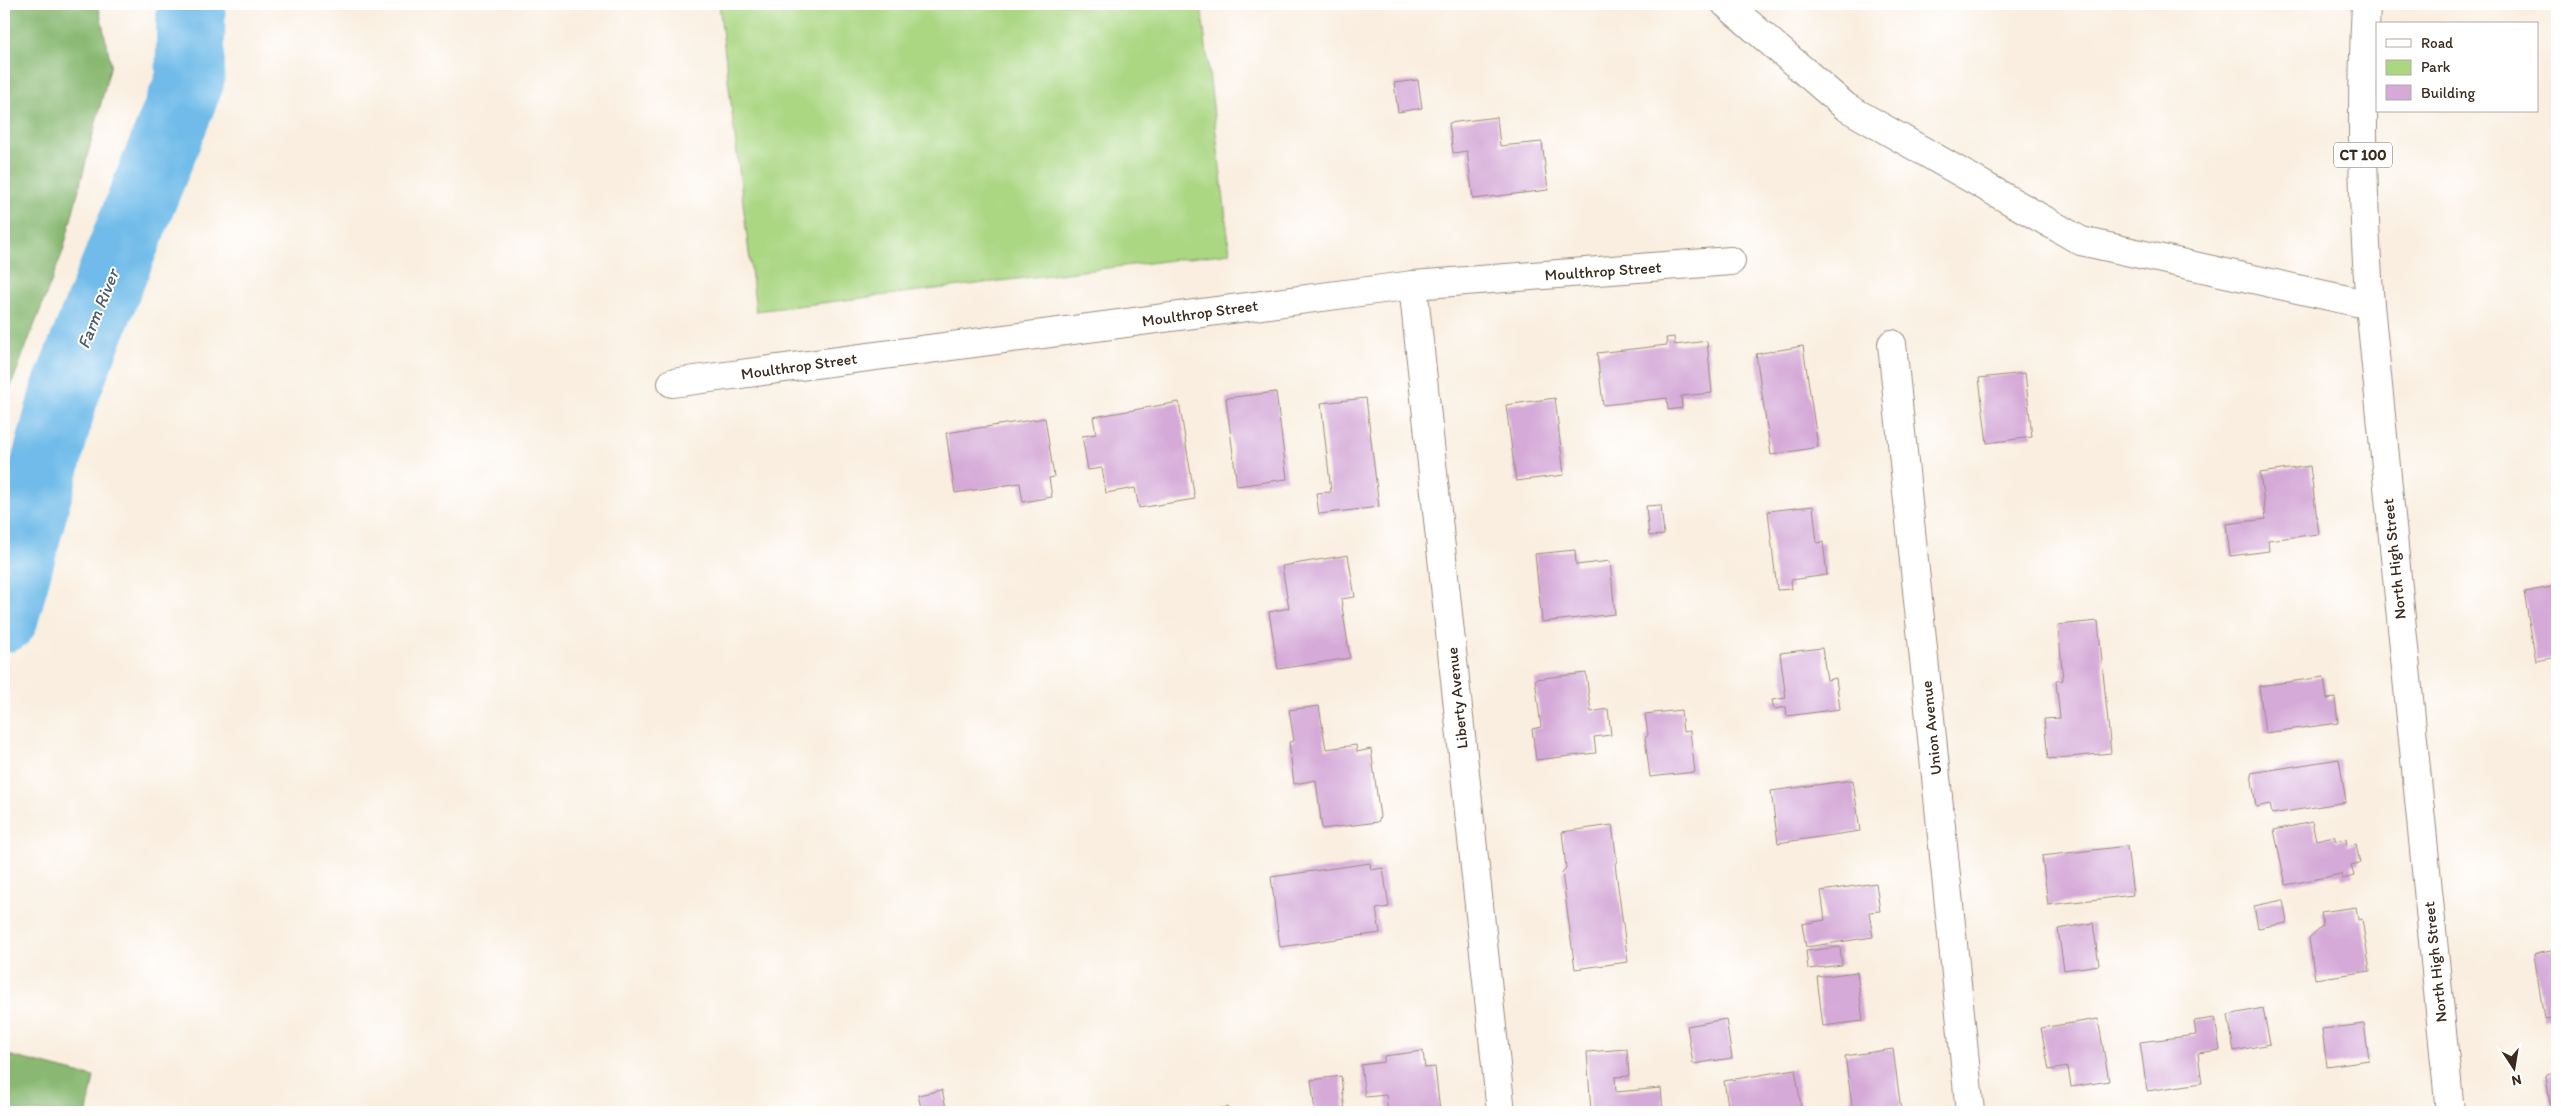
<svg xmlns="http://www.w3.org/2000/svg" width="2561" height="1116" viewBox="0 0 2561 1116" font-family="Itim,sans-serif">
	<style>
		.green { fill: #abd783; stroke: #738050 }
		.forest { fill: #88b871; stroke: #627148 }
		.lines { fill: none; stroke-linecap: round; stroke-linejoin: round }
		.river { stroke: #70bbe9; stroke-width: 69 }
		.building { fill: #d5aad8 }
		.minor-casing { stroke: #9a8c7e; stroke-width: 30 }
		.secondary-casing { stroke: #9a8c7e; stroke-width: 30 }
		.primary-casing { stroke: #9a8c7e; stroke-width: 30 }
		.motorway-casing { stroke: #9a8c7e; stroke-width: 30 }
		.minor { stroke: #fff; stroke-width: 28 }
		.secondary { stroke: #fff; stroke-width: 28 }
		.primary { stroke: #fff; stroke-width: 28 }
		.motorway { stroke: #fff; stroke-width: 28 }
		.labels { text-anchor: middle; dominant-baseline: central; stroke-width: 4; stroke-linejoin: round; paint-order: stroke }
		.shield { fill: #fff; stroke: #766a62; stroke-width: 1 }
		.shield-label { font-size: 15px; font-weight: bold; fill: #3b2a1e }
		.street-label { font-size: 16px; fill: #3b2a1e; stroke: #fff }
		.water-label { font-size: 18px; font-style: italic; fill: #4e5d65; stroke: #fff }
	</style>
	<rect width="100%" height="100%" fill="#fff"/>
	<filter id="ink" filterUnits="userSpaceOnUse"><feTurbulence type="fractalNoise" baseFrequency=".02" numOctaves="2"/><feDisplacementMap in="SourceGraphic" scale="10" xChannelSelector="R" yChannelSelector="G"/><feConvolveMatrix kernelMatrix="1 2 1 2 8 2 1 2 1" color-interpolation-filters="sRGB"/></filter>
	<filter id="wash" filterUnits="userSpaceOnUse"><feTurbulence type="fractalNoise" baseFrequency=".0096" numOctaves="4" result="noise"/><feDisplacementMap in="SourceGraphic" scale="20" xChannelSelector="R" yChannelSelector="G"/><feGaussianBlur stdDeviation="1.12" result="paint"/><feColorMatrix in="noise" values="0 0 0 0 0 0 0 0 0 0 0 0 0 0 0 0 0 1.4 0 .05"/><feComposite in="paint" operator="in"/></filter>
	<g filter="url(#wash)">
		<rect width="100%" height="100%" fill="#f9eedf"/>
		<!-- green -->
		<path class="green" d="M719 4H1201L1230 253 756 311Z"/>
		<!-- forest -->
		<g class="forest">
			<path d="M4 4H98L111 64 63 251 4 404Z"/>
			<path d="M4 1054 94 1077 87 1112H4Z"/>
		</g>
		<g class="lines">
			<!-- river -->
			<path class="river" d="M4 618 65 392 190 80 191 4"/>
		</g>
		<g id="blocks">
			<!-- building -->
			<g class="building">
				<path d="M1418 80 1422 108 1398 112 1394 83Z"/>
				<path d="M1497 117 1500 146 1542 142 1548 190 1473 199 1467 151 1453 153 1449 123Z"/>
				<path d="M1674 337 1675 345 1707 341 1712 393 1681 396 1682 408 1668 410 1667 398 1603 405 1597 353 1667 345 1666 338Z"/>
				<path d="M1803 346 1818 447 1771 455 1756 354Z"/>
				<path d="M2025 373 2032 437 1987 443 1979 378Z"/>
				<path d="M1276 392 1287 479 1237 486 1226 398Z"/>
				<path d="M1366 398 1379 507 1319 514 1316 493 1331 492 1321 403Z"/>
				<path d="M1555 398 1564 475 1516 481 1506 405Z"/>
				<path d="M1179 402 1195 499 1139 508 1135 488 1106 493 1102 468 1088 470 1082 436 1096 434 1093 417Z"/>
				<path d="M1045 418 1054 477 1049 478 1052 497 1023 502 1020 483 955 493 946 433Z"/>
				<path d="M2310 466 2319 534 2268 540 2269 551 2230 556 2226 524 2266 519 2260 473Z"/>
				<path d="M1661 505 1664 535 1649 536 1646 506Z"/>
				<path d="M1813 506 1817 543 1823 542 1827 575 1791 580 1792 589 1777 590 1768 511Z"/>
				<path d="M1575 550 1576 565 1610 561 1615 614 1542 622 1535 554Z"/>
				<path d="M1348 555 1355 597 1341 599 1350 658 1278 669 1269 612 1289 608 1282 566Z"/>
				<path d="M2557 586V657L2536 661 2524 592Z"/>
				<path d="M2098 621 2111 753 2048 759 2044 719 2060 718 2056 681 2063 680 2058 625Z"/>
				<path d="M1822 648 1827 680 1836 678 1840 709 1787 716 1786 707 1774 709 1772 700 1786 698 1780 653Z"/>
				<path d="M1586 673 1591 712 1608 709 1611 735 1594 737 1596 753 1536 760 1532 729 1541 727 1535 679Z"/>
				<path d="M2324 677 2327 699 2335 698 2338 723 2265 733 2259 686Z"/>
				<path d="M1319 706 1326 749 1356 745 1357 752 1371 749 1380 817 1378 822 1322 829 1316 780 1294 784 1289 742 1294 741 1289 710Z"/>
				<path d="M1681 710 1683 732 1690 731 1695 772 1650 777 1645 738 1648 735 1645 714Z"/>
				<path d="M2339 759 2346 802 2272 814 2270 804 2256 807 2251 773Z"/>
				<path d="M1853 780 1860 831 1778 843 1771 791Z"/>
				<path d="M2312 822 2316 840 2334 836 2336 841 2346 839 2347 846 2356 844 2360 863 2351 865 2354 876 2342 879 2341 874 2286 885 2274 830Z"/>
				<path d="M1612 825 1617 861 1615 864 1628 962 1575 969 1562 872 1566 868 1562 832Z"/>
				<path d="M2127 846 2133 895 2048 905 2042 856Z"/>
				<path d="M1370 863 1371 870 1383 868 1389 907 1376 909 1380 933 1280 947 1271 877Z"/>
				<path d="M1876 883 1880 911 1869 912 1873 937 1806 947 1802 924 1825 920 1821 891Z"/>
				<path d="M2283 900 2287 923 2258 928 2254 906Z"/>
				<path d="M2356 907 2358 920 2362 919 2370 971 2315 979 2309 938 2323 925 2321 912Z"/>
				<path d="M2093 923 2099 965 2064 970 2058 929Z"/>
				<path d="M1840 947 1842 965 1808 969 1806 951Z"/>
				<path d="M2557 950V1017L2544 1019 2534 954Z"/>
				<path d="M1857 972 1863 1021 1823 1026 1817 977Z"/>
				<path d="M2263 1008 2270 1044 2234 1051 2228 1015Z"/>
				<path d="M2215 1018 2220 1050 2198 1053 2202 1083 2147 1091 2140 1042 2196 1035 2194 1021Z"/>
				<path d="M1726 1019 1732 1058 1693 1064 1687 1026Z"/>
				<path d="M2098 1019 2109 1081 2071 1087 2068 1067 2049 1070 2041 1028Z"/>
				<path d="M2364 1024 2369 1060 2327 1066 2322 1029Z"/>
				<path d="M1627 1049 1629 1076 1615 1077 1616 1092 1661 1088 1663 1112H1591L1587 1052Z"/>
				<path d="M1893 1049 1901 1110 1853 1112 1845 1056Z"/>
				<path d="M1423 1051 1425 1068 1435 1067 1440 1112H1388L1386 1095 1365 1097 1361 1065 1384 1062V1056Z"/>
				<path d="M1795 1069 1802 1112H1729L1724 1081Z"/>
				<path d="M2557 1073V1112H2551L2546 1075Z"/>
				<path d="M1341 1076 1345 1112H1315L1311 1080Z"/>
				<path d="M942 1090 947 1112H922L918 1095Z"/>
				<path d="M1228 1107 1229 1112H1200V1111Z"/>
			</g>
		</g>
	</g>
	<g filter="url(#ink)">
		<use href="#blocks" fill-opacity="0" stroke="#9a8c7e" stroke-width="1"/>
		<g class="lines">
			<!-- minor casing -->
			<g class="minor-casing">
				<g id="minor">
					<path d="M1413 285 1501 1112"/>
					<path d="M1892 344 1970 1112"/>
					<path d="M672 383 1413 285 1731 261"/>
				</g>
			</g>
			<!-- secondary casing -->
			<g class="secondary-casing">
				<path id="secondary" d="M2370 305 2450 1112"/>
			</g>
			<!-- primary casing -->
			<g class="primary-casing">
				<path id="primary" d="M2366 4C2361 105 2362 205 2370 305"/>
			</g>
			<!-- motorway casing -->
			<g class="motorway-casing">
				<path id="motorway" d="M1726 4 1846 107 2081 241 2370 305"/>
			</g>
			<!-- minor -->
			<use href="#minor" class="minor"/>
			<!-- secondary -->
			<use href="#secondary" class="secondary"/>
			<!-- primary -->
			<use href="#primary" class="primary"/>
			<!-- motorway -->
			<use href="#motorway" class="motorway"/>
		</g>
	</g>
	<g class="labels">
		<!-- shield labels -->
		<rect class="shield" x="2334" y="142.5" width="58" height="25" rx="4"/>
		<g class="shield-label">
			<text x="2363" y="155">CT 100</text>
		</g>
		<!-- street labels -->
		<g class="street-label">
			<text transform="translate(1603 271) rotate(-4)">Moulthrop Street</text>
			<text transform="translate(1200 313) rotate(-8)">Moulthrop Street</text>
			<text transform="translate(799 366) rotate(-8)">Moulthrop Street</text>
			<text transform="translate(2394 559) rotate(-96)">North High Street</text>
			<text transform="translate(1457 698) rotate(-96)">Liberty Avenue</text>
			<text transform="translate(1931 728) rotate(-96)">Union Avenue</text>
			<text transform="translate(2435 962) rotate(-96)">North High Street</text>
		</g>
		<!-- water labels -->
		<g class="water-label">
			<text transform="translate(98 309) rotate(-68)">Farm River</text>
		</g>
	</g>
	<!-- margin -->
	<rect width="2561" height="1116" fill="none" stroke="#fff" stroke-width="20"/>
	<!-- legend -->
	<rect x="2376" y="22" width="162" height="90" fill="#ffffff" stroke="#b1aaa5"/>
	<rect x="2386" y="39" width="25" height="8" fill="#ffffff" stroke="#b1aaa5"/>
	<text x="2421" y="48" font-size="15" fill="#3b2a1e">Road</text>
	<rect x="2386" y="60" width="25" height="15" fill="#abd783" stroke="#b1aaa5"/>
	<text x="2421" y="72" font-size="15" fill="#3b2a1e">Park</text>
	<rect x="2386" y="85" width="25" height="15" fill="#d5aad8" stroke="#b1aaa5"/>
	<text x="2421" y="98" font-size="15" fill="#3b2a1e">Building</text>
	<!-- north arrow -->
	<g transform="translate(2514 1068) rotate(168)" stroke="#ffffff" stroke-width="4" paint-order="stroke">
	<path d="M0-4L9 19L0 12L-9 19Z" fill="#3b2a1e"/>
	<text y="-8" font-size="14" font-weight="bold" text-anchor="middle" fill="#3b2a1e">N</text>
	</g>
</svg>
